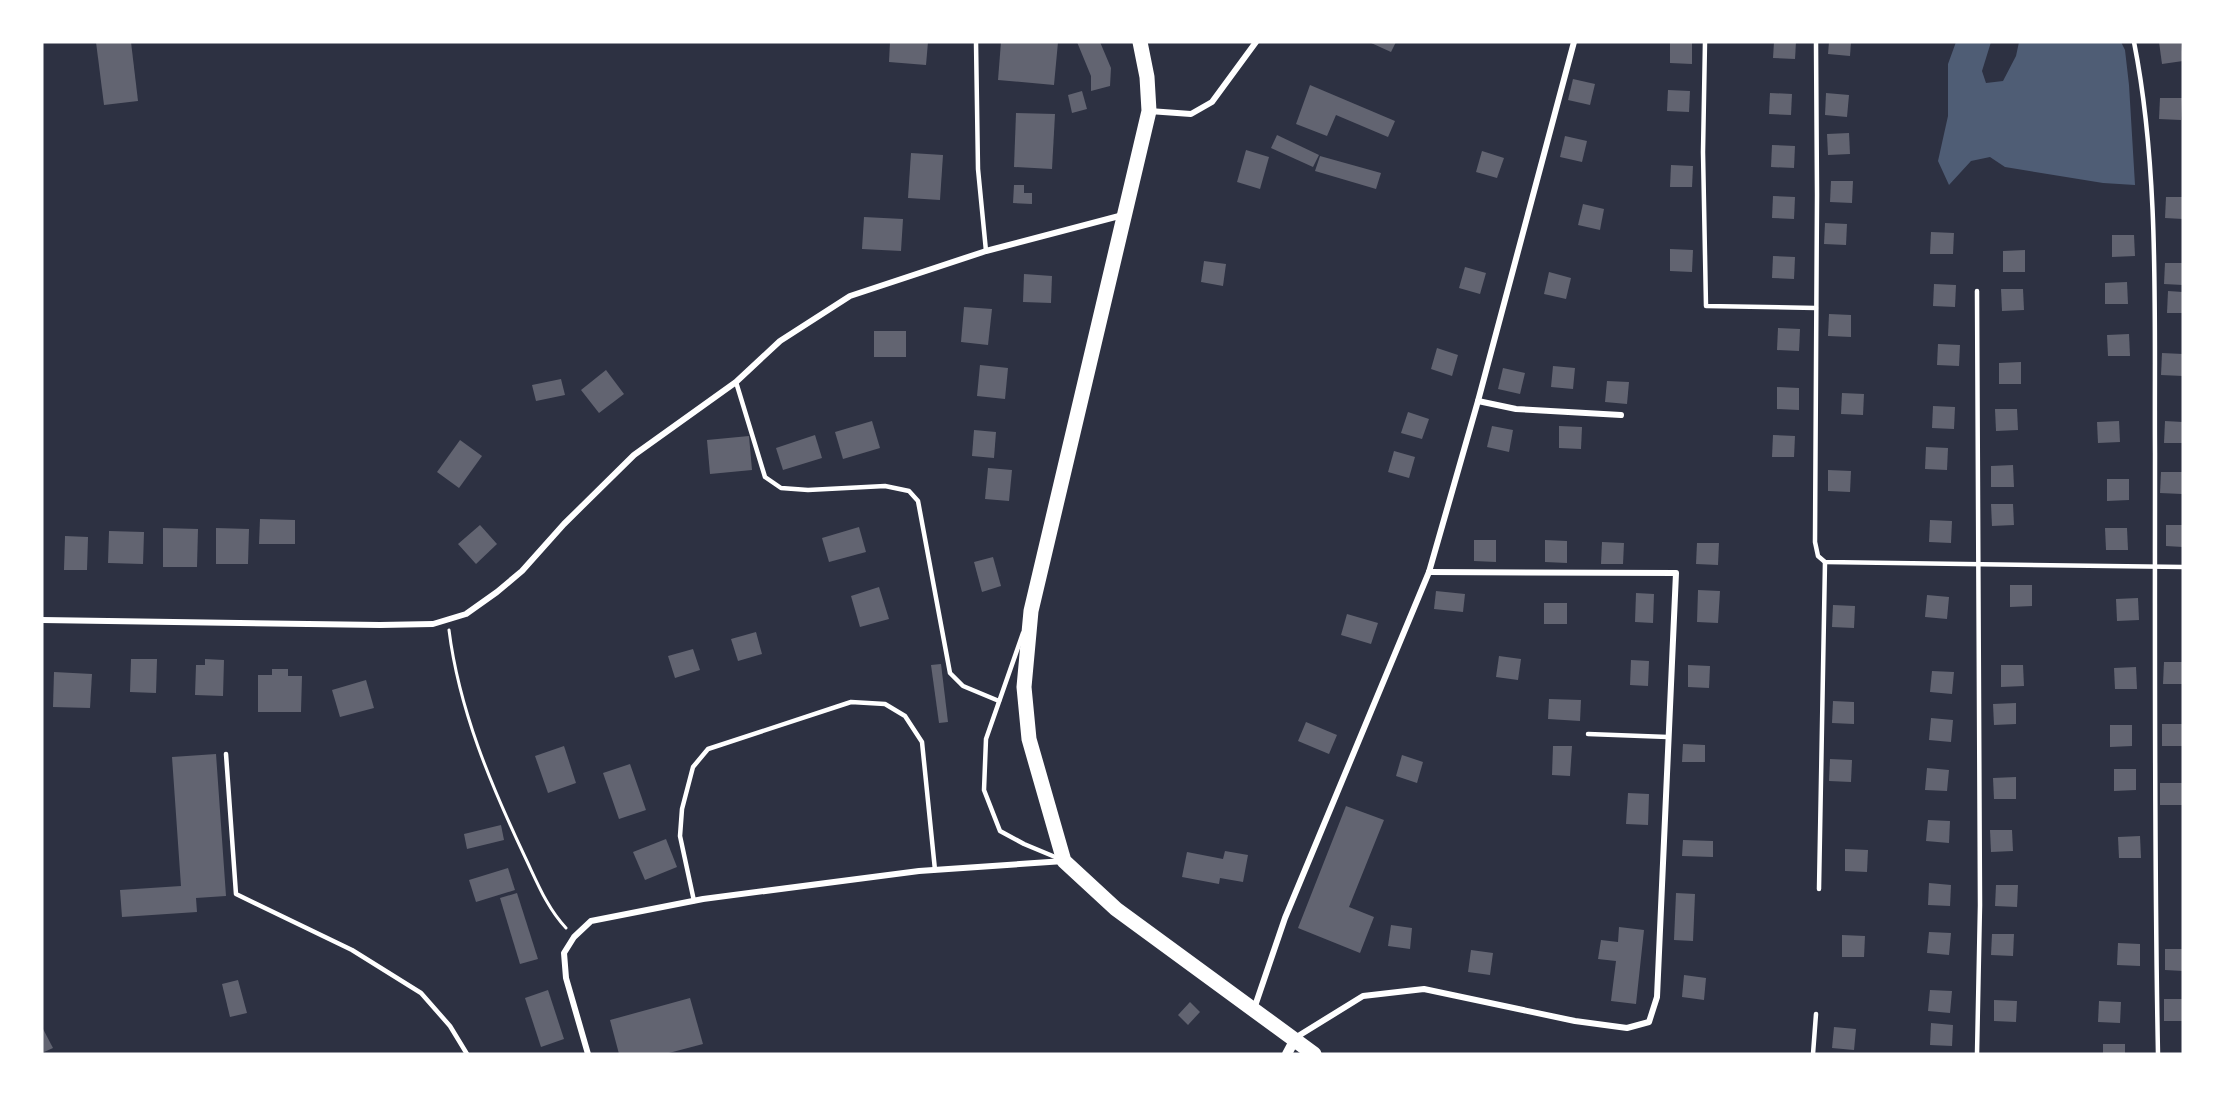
<svg xmlns="http://www.w3.org/2000/svg" width="2225" height="1096" viewBox="0 0 2225 1096" font-family="Barlow,sans-serif">
	<style>
		.water { fill: #4f5d75 }
		.building { fill: #626471 }
		.lines { fill: none; stroke-linecap: round; stroke-linejoin: round }
		.path { stroke: #fff; stroke-width: 3 }
		.service { stroke: #fff; stroke-width: 4.5 }
		.minor { stroke: #fff; stroke-width: 6 }
		.tertiary { stroke: #fff; stroke-width: 10 }
		.primary { stroke: #fff; stroke-width: 15 }
	</style>
	<rect width="100%" height="100%" fill="#2d3142"/>
	<!-- water -->
	<path class="water" d="M1956 42H1991L1982 71 1986 83 2003 81 2016 56 2019 42H2121L2125 50 2129 85 2135 185 2103 183 2005 167 1990 157 1971 161 1949 185 1938 161 1948 116V64Z"/>
	<!-- building -->
	<g class="building">
		<path d="M96 42H131L138 101 104 105Z"/>
		<path d="M890 42H928L926 65 889 62Z"/>
		<path d="M1001 42H1058L1054 85 998 80Z"/>
		<path d="M1077 42H1100L1111 68 1110 86 1091 91V76Z"/>
		<path d="M1369 42H1396L1391 52Z"/>
		<path d="M1670 42H1692V64L1670 63Z"/>
		<path d="M1774 42H1796L1795 59 1773 58Z"/>
		<path d="M1829 42H1851L1850 56 1828 54Z"/>
		<path d="M2159 42H2181L2183 61 2162 64Z"/>
		<path d="M1573 79 1595 84 1590 105 1568 100Z"/>
		<path d="M1310 85 1395 121 1388 137 1336 115 1327 136 1296 124Z"/>
		<path d="M1668 90 1690 91 1689 112 1667 111Z"/>
		<path d="M1082 91 1087 109 1072 113 1068 95Z"/>
		<path d="M1770 93 1792 94 1791 115 1769 114Z"/>
		<path d="M1826 93 1849 95 1847 117 1825 115Z"/>
		<path d="M2160 98H2182L2181 120 2159 119Z"/>
		<path d="M1016 113 1055 114 1052 169 1014 167Z"/>
		<path d="M1849 133 1850 154 1828 155 1827 134Z"/>
		<path d="M1277 135 1319 155 1313 167 1271 148Z"/>
		<path d="M1565 136 1587 141 1582 162 1560 157Z"/>
		<path d="M1772 145 1795 146 1794 168 1771 167Z"/>
		<path d="M1246 150 1269 157 1260 189 1237 182Z"/>
		<path d="M1482 151 1504 158 1497 178 1476 172Z"/>
		<path d="M911 153 943 155 940 200 908 198Z"/>
		<path d="M1320 156 1381 173 1376 189 1315 171Z"/>
		<path d="M1671 165 1693 166 1692 187H1670Z"/>
		<path d="M1831 181H1853L1852 203 1830 202Z"/>
		<path d="M1014 185H1024V193H1032V204L1013 203Z"/>
		<path d="M1773 196 1795 197 1794 219 1772 218Z"/>
		<path d="M2166 197H2183V219L2165 218Z"/>
		<path d="M1583 204 1604 209 1600 230 1578 225Z"/>
		<path d="M864 217 903 219 901 251 862 249Z"/>
		<path d="M1825 223 1847 224 1846 245 1824 244Z"/>
		<path d="M1931 232 1954 233 1953 254H1930Z"/>
		<path d="M2112 235H2134L2135 256 2112 257Z"/>
		<path d="M1670 249 1693 250 1692 272 1670 271Z"/>
		<path d="M2025 250V272H2003V251Z"/>
		<path d="M1773 256 1795 257 1794 279 1772 278Z"/>
		<path d="M1204 261 1226 264 1223 286 1201 282Z"/>
		<path d="M2165 263H2183V285L2164 284Z"/>
		<path d="M1465 267 1486 273 1480 294 1459 288Z"/>
		<path d="M1549 272 1571 278 1566 299 1544 294Z"/>
		<path d="M1024 274 1052 276 1051 303 1023 302Z"/>
		<path d="M2127 282 2128 304H2105V283Z"/>
		<path d="M1934 284 1956 285 1955 307 1933 306Z"/>
		<path d="M2001 289H2023L2024 310 2002 311Z"/>
		<path d="M2168 291 2183 292V313H2167Z"/>
		<path d="M964 307 992 309 988 345 961 342Z"/>
		<path d="M1829 314 1851 315V337L1828 336Z"/>
		<path d="M1778 328 1800 329 1799 351 1777 350Z"/>
		<rect x="874" y="331" width="32" height="26"/>
		<path d="M2129 334 2130 356H2108L2107 335Z"/>
		<path d="M1938 344 1960 345 1959 366 1937 365Z"/>
		<path d="M1437 348 1458 355 1452 376 1431 369Z"/>
		<path d="M2162 353 2183 354V376L2161 375Z"/>
		<path d="M2021 362V384H1999V363Z"/>
		<path d="M980 365 1008 368 1005 399 977 396Z"/>
		<path d="M1553 366 1575 368 1573 389 1551 387Z"/>
		<path d="M1503 368 1525 373 1520 394 1498 389Z"/>
		<path d="M606 370 624 394 599 413 581 390Z"/>
		<path d="M561 379 565 395 536 401 532 385Z"/>
		<path d="M1607 381 1629 382 1627 404 1605 402Z"/>
		<path d="M1777 387 1799 388V410L1777 409Z"/>
		<path d="M1842 393 1864 394 1863 415 1841 414Z"/>
		<path d="M1933 406 1955 407 1954 429 1932 428Z"/>
		<path d="M1995 409H2017L2018 430 1996 431Z"/>
		<path d="M1408 412 1429 419 1422 439 1401 433Z"/>
		<path d="M872 421 880 448 843 459 835 432Z"/>
		<path d="M2119 421 2120 442 2098 443 2097 422Z"/>
		<path d="M2165 421 2183 422V443H2164Z"/>
		<path d="M1492 426 1513 430 1509 452 1487 447Z"/>
		<path d="M1559 426 1582 427 1581 449 1559 448Z"/>
		<path d="M974 430 996 432 994 458 972 456Z"/>
		<path d="M815 435 822 458 783 470 776 448Z"/>
		<path d="M1773 435 1795 436 1794 457H1772Z"/>
		<path d="M749 436 752 470 710 474 707 440Z"/>
		<path d="M460 440 482 456 459 488 437 472Z"/>
		<path d="M1926 447 1948 448 1947 470 1925 469Z"/>
		<path d="M1394 451 1415 457 1409 478 1388 472Z"/>
		<path d="M2013 465 2014 487H1991V466Z"/>
		<path d="M988 468 1012 470 1009 501 985 499Z"/>
		<path d="M1828 470 1851 471 1850 492 1828 491Z"/>
		<path d="M2161 472H2183L2182 494 2160 493Z"/>
		<path d="M2107 479H2129V500L2107 501Z"/>
		<path d="M1991 504H2013L2014 525 1992 526Z"/>
		<path d="M260 519 295 520V544H259Z"/>
		<path d="M1930 520 1952 521 1951 543 1929 542Z"/>
		<path d="M480 525 497 544 476 564 458 544Z"/>
		<path d="M2166 525H2183V547L2166 546Z"/>
		<path d="M859 527 866 552 829 562 822 538Z"/>
		<path d="M163 528 198 529 197 567H163Z"/>
		<path d="M216 528 249 529 248 564H216Z"/>
		<path d="M2105 528H2127L2128 550H2106Z"/>
		<path d="M109 531 144 532 143 564 108 563Z"/>
		<path d="M65 536 88 537 87 570H64Z"/>
		<path d="M1474 540H1496V562L1474 561Z"/>
		<path d="M1545 540 1567 541V563L1545 562Z"/>
		<path d="M1602 542 1624 543 1623 564H1601Z"/>
		<path d="M1697 543H1719L1718 565 1696 564Z"/>
		<path d="M993 557 1001 586 982 592 974 562Z"/>
		<path d="M2010 585H2032V606L2010 607Z"/>
		<path d="M879 587 889 619 860 627 851 596Z"/>
		<path d="M1698 590 1720 591 1718 623 1697 622Z"/>
		<path d="M1436 591 1465 594 1463 612 1434 609Z"/>
		<path d="M1636 593 1654 594 1653 623 1635 622Z"/>
		<path d="M1927 595 1949 597 1947 619 1925 617Z"/>
		<path d="M2138 598 2139 620 2117 621 2116 599Z"/>
		<rect x="1544" y="603" width="23" height="21"/>
		<path d="M1833 605 1855 606 1854 628 1832 627Z"/>
		<path d="M1347 614 1378 623 1371 644 1341 635Z"/>
		<path d="M756 632 762 654 738 661 731 639Z"/>
		<path d="M693 649 700 670 675 678 668 656Z"/>
		<path d="M1499 656 1521 659 1518 680 1496 677Z"/>
		<path d="M131 659H157L156 693 130 692Z"/>
		<path d="M205 659 224 660 223 696 195 695 196 665H205Z"/>
		<path d="M1631 660 1649 661 1648 686 1630 685Z"/>
		<path d="M2164 662H2183V684H2163Z"/>
		<path d="M941 664 948 722 939 723 931 665Z"/>
		<path d="M1688 665 1710 666 1709 688 1688 687Z"/>
		<path d="M2001 665H2023L2024 686 2001 687Z"/>
		<path d="M2136 667 2137 689H2115L2114 668Z"/>
		<path d="M272 669H288V676H302L301 712H258V675H272Z"/>
		<path d="M1932 671 1954 672 1952 694 1930 692Z"/>
		<path d="M54 672 92 674 90 708 53 707Z"/>
		<path d="M366 680 374 708 340 717 332 690Z"/>
		<path d="M1549 699 1581 700 1580 721 1548 719Z"/>
		<path d="M1833 701 1854 702V724L1832 723Z"/>
		<path d="M2016 703V724L1994 725 1993 704Z"/>
		<path d="M1931 718 1953 720 1951 742 1929 740Z"/>
		<path d="M1306 722 1337 735 1329 754 1298 741Z"/>
		<rect x="2162" y="724" width="21" height="22"/>
		<path d="M2110 725H2132V746L2110 747Z"/>
		<path d="M1683 744 1705 745V762H1682Z"/>
		<path d="M564 746 576 783 548 793 535 756Z"/>
		<path d="M1553 746H1572L1570 776 1552 775Z"/>
		<path d="M216 754 226 896 196 898 197 912 122 917 120 890 181 886 172 757Z"/>
		<path d="M1402 755 1423 762 1417 783 1396 776Z"/>
		<path d="M1830 759 1852 760 1851 782 1829 781Z"/>
		<path d="M630 764 646 810 619 819 603 773Z"/>
		<path d="M1927 768 1949 770 1947 791 1925 790Z"/>
		<path d="M2114 769H2136V790L2114 791Z"/>
		<path d="M2016 777V799H1994L1993 778Z"/>
		<path d="M2160 783H2183L2182 805H2160Z"/>
		<path d="M1628 793 1649 794 1648 825 1626 824Z"/>
		<path d="M1346 806 1384 820 1349 907 1374 917 1360 953 1298 928Z"/>
		<path d="M1928 820 1950 821 1949 843 1926 841Z"/>
		<path d="M501 825 504 840 467 849 464 834Z"/>
		<path d="M1990 830H2012L2013 851 1991 852Z"/>
		<path d="M2140 836 2141 858H2119L2118 837Z"/>
		<path d="M666 839 677 867 645 880 633 852Z"/>
		<path d="M1683 840 1713 841V857L1682 856Z"/>
		<path d="M1845 849 1868 850 1867 872 1845 871Z"/>
		<path d="M1225 851 1248 855 1243 882 1220 878 1219 884 1182 877 1187 852 1223 859Z"/>
		<path d="M508 868 515 890 476 902 469 880Z"/>
		<path d="M1929 883 1951 885 1950 906 1928 905Z"/>
		<path d="M1996 885H2018L2017 907 1995 906Z"/>
		<path d="M517 893 538 959 520 964 500 898Z"/>
		<path d="M1676 893 1695 894 1693 941 1674 940Z"/>
		<path d="M1391 925 1412 928 1410 949 1388 946Z"/>
		<path d="M1619 927 1644 930 1636 1004 1611 1001 1616 961 1598 959 1601 940 1618 942Z"/>
		<path d="M1929 932 1951 933 1949 955 1927 953Z"/>
		<path d="M1992 934H2014L2013 956 1991 955Z"/>
		<path d="M1842 935 1865 936 1864 957H1842Z"/>
		<path d="M2118 943 2140 944V966L2117 965Z"/>
		<path d="M2165 949H2183V971L2165 970Z"/>
		<path d="M1471 950 1493 953 1490 975 1468 972Z"/>
		<path d="M1684 975 1706 978 1704 1000 1682 997Z"/>
		<path d="M238 980 247 1013 230 1017 222 984Z"/>
		<path d="M548 990 564 1039 541 1047 525 998Z"/>
		<path d="M1930 990 1952 991 1950 1013 1928 1011Z"/>
		<path d="M690 998 703 1044 665 1054H619L610 1020Z"/>
		<rect x="2164" y="999" width="19" height="22"/>
		<path d="M1994 1000 2017 1001 2016 1022 1994 1021Z"/>
		<path d="M2099 1001 2121 1002 2120 1023 2098 1022Z"/>
		<path d="M1190 1002 1200 1012 1188 1025 1178 1015Z"/>
		<path d="M1931 1023 1953 1025 1952 1046 1930 1045Z"/>
		<path d="M42 1027 53 1048 42 1053Z"/>
		<path d="M1834 1027 1856 1029 1854 1050 1832 1048Z"/>
		<rect x="2103" y="1044" width="22" height="10"/>
	</g>
	<g class="lines">
		<!-- path -->
		<path class="path" d="M449 630C459 710 491 785 525 857 537 882 547 908 566 928"/>
		<!-- service -->
		<g class="service">
			<path d="M976 42 978 169 986 251"/>
			<path d="M1705 42 1703 152 1706 306 1816 308"/>
			<path d="M1816 42 1817 195 1815 542 1818 556 1825 562 2183 567"/>
			<path d="M2134 42C2160 173 2154 320 2155 453 2155 654 2154 854 2158 1054"/>
			<path d="M736 382 765 477 781 488 808 490 885 486 909 491 918 501 950 673 963 686 999 701"/>
			<path d="M1023 633 986 739 984 790 1000 831 1024 844 1060 859"/>
			<path d="M1588 734 1668 737"/>
			<path d="M226 754 236 894 352 950 421 993 450 1026 467 1054"/>
			<path d="M1819 889 1825 562"/>
			<path d="M694 901 680 836 682 809 693 767 708 749 851 702 885 704 905 716 922 742 935 870"/>
			<path d="M1813 1054 1816 1014"/>
			<path d="M1977 1054 1980 905 1977 291"/>
		</g>
		<!-- minor -->
		<g class="minor">
			<path d="M1149 111 1191 114 1212 102 1256 42"/>
			<path d="M1478 401 1516 409 1621 415"/>
			<path d="M42 620 380 625 433 624 466 614 497 592 522 571 564 524 634 455 736 382 780 341 850 296 986 251 1123 215"/>
			<path d="M1254 1009 1285 918 1429 572 1478 401 1574 42"/>
			<path d="M1295 1038 1363 996 1424 989 1575 1021 1627 1028 1649 1022 1657 997 1676 573 1429 572"/>
			<path d="M588 1054 566 978 564 953 574 937 591 921 703 899 919 871 1064 861"/>
		</g>
		<!-- tertiary -->
		<path class="tertiary" d="M1287 1054 1295 1039"/>
		<!-- primary -->
		<path class="primary" d="M1140 42 1147 77 1149 111 1031 611 1024 687 1029 739 1064 861 1116 909 1314 1054"/>
	</g>
	<!-- border -->
	<rect width="2225" height="1096" fill="none" stroke="#ffffff" stroke-width="87"/>
</svg>
